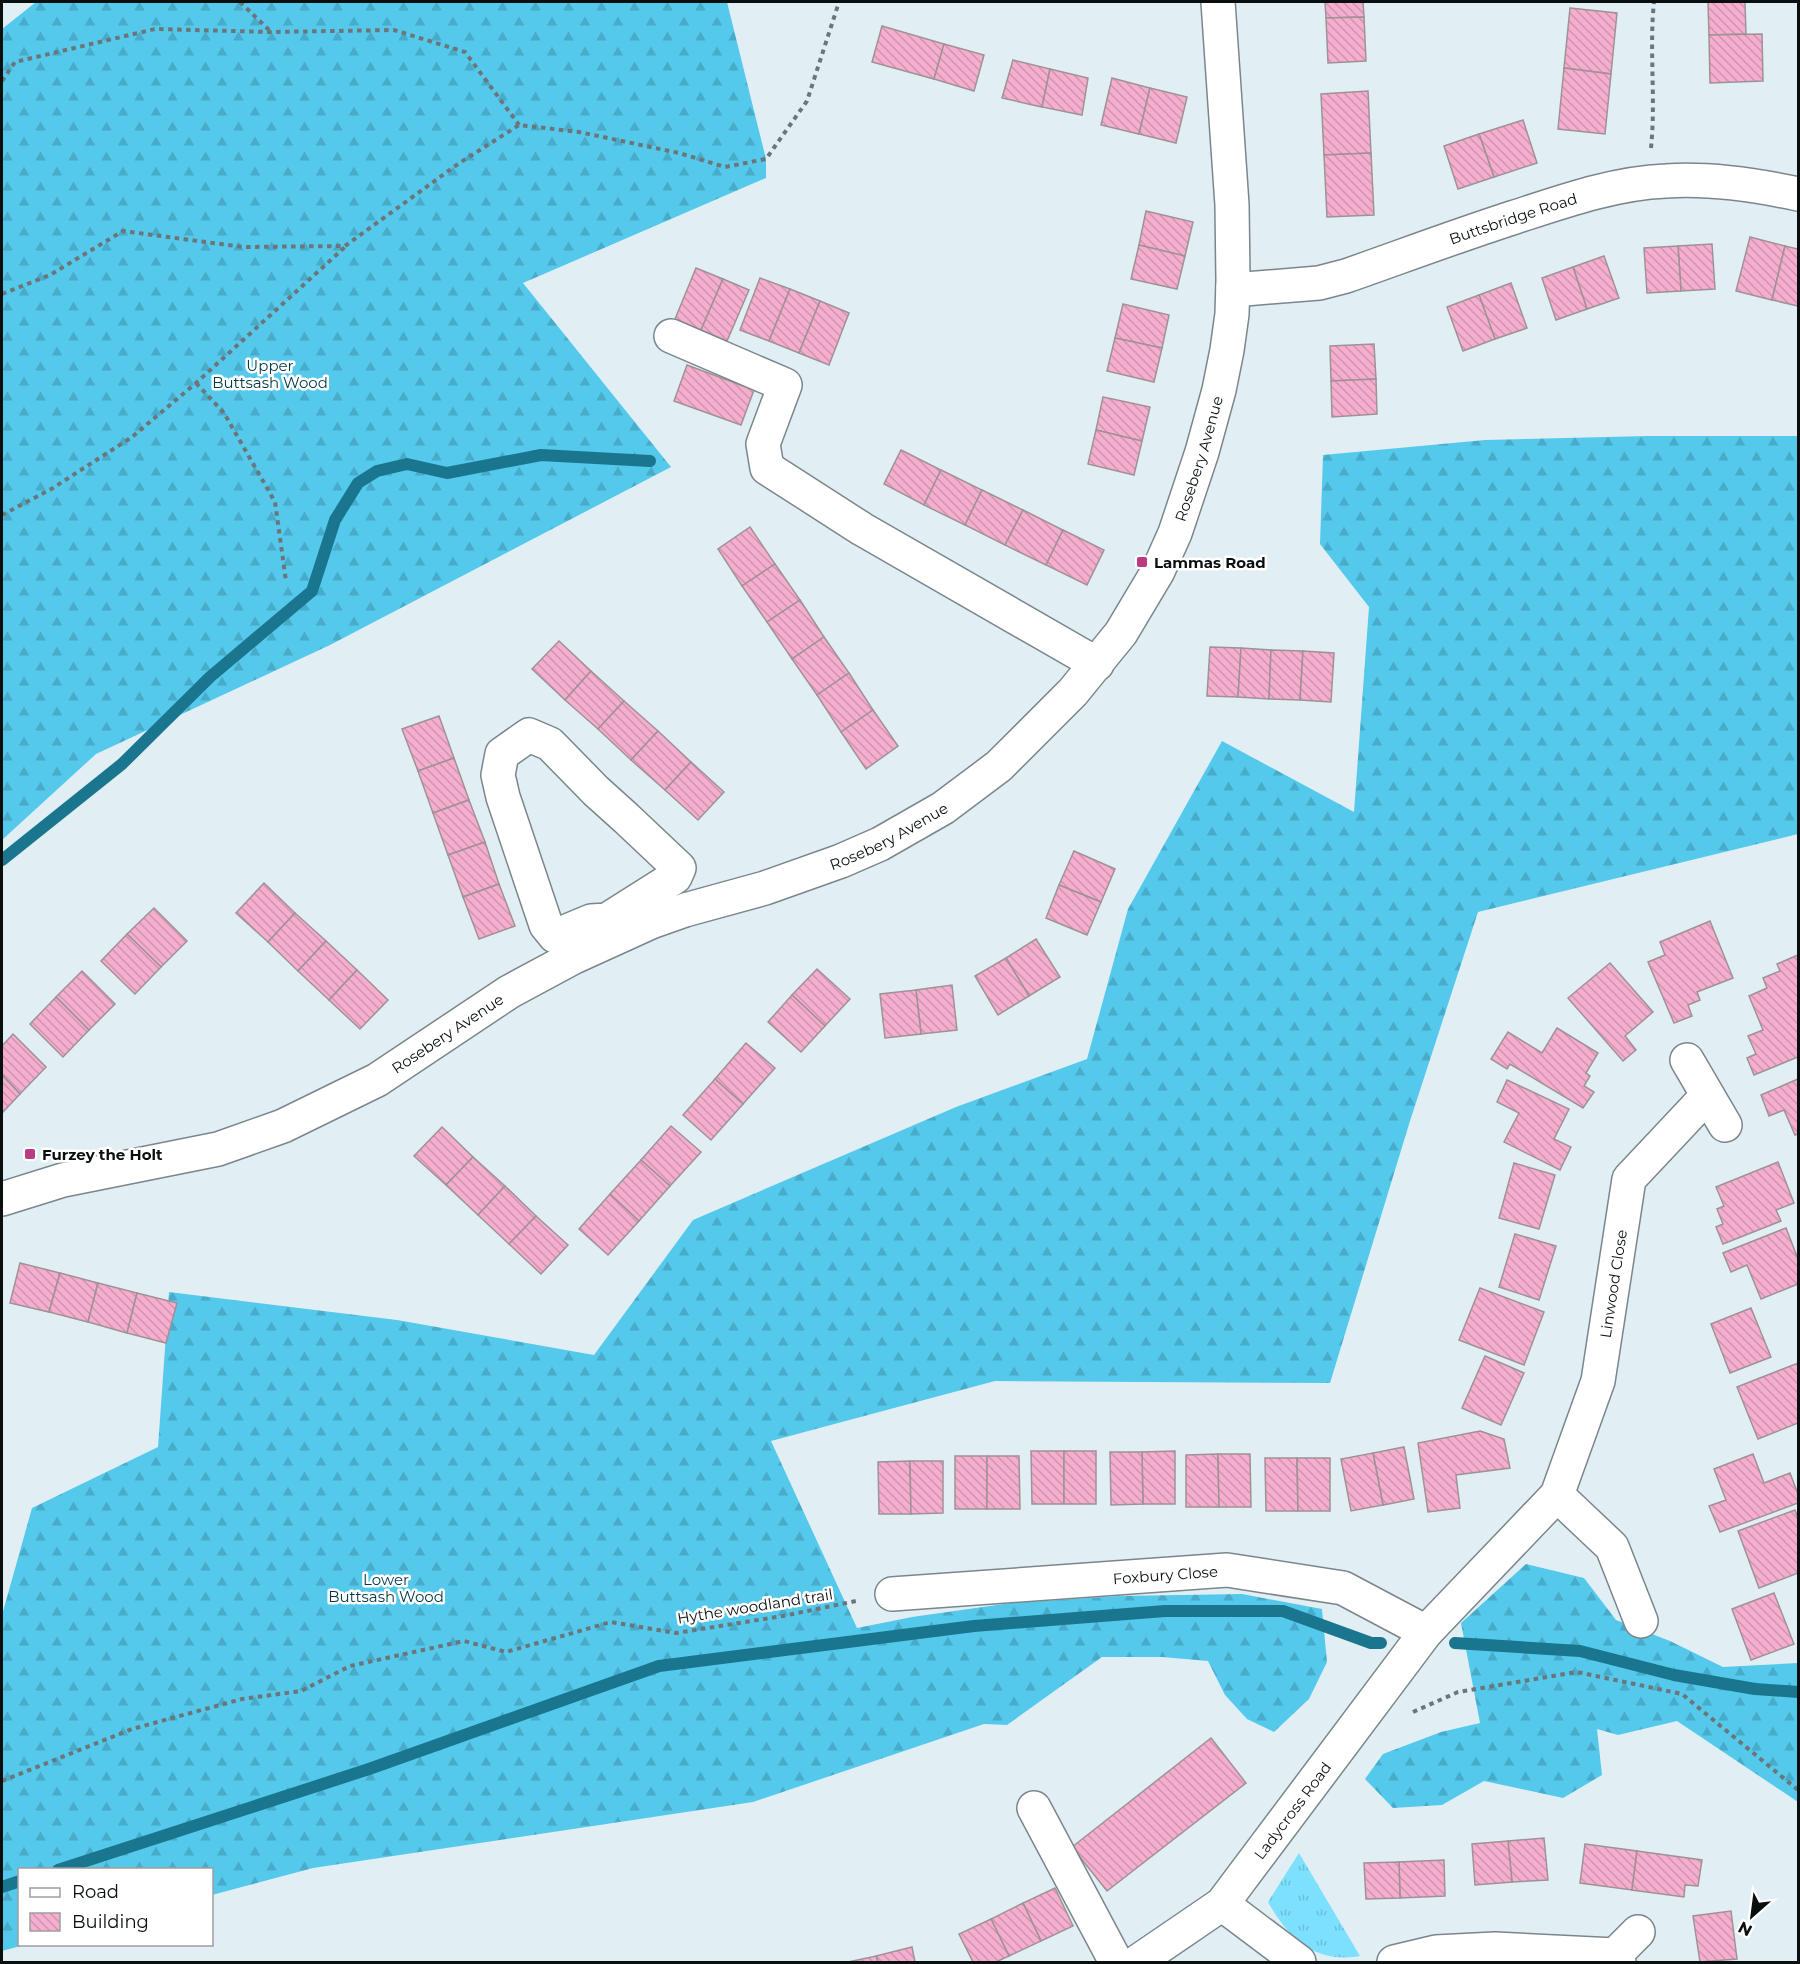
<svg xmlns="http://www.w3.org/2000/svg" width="1800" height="1964" viewBox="0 0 1800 1964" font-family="Montserrat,sans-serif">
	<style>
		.grass { fill: url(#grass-tufts) }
		.forest { fill: url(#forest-firs) }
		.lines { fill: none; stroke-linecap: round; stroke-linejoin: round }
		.stream { stroke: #1a768e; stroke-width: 12 }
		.building { fill: url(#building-back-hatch); stroke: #9e9297; stroke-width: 1.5 }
		.minor-casing { stroke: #7a868b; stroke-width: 36 }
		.path { stroke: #6c7578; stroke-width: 4; stroke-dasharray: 4.5 4.5; stroke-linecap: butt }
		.minor { stroke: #fff; stroke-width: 33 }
		.poi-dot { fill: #bc3a82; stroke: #fff; stroke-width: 2 }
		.labels { text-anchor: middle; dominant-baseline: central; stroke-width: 5; stroke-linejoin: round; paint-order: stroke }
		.street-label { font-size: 15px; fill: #090e0f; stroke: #fff }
		.park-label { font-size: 15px; fill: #003846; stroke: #fff }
		.poi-label { font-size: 15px; font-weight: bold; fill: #090e0f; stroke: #fff; text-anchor: start }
	</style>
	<defs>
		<pattern id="grass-tufts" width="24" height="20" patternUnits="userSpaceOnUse" patternTransform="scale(1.5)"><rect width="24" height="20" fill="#7de0fe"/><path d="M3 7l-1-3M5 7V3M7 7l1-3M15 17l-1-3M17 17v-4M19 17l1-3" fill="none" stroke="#6bbfd8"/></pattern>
		<pattern id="forest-firs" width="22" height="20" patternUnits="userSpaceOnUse" patternTransform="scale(1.5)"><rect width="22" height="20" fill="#54c9ec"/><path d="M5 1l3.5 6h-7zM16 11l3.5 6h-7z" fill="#48abc9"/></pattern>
		<pattern id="building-back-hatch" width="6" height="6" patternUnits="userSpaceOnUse" patternTransform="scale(1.5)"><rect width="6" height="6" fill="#f5aece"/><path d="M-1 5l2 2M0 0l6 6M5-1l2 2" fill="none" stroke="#d194b0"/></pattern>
	</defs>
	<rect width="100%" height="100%" fill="#e1eff4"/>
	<!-- grass -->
	<path class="grass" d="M1299 1853 1360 1956C1315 1964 1288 1938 1268 1902Z"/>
	<!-- forest -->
	<g class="forest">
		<path d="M36 2H727L766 159V178L523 283 671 467 330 645 96 754 2 840V29Z"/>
		<path d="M1648 436H1798V834L1478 912 1410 1121 1330 1383 995 1381 771 1441 857 1628 912 1617 1011 1603 1119 1596 1242 1594 1322 1609 1327 1662 1309 1699 1274 1732 1247 1719 1225 1695 1208 1661 1162 1657H1102L1007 1725 984 1724 753 1802 313 1868 212 1895V1870H20V1944L24 1945 2 1951V1615L32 1508 158 1447 169 1292 397 1320 594 1355 693 1220 956 1107 1087 1059 1128 909 1222 741 1354 812 1369 607 1320 544 1323 455 1485 440Z"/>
		<path d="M1526 1564 1584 1578 1616 1620 1670 1641 1723 1667 1798 1663V1802L1677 1721 1618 1735 1597 1729 1602 1775 1563 1798 1484 1781 1442 1805 1393 1808 1365 1779 1383 1754 1441 1732 1480 1723 1461 1623Z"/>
	</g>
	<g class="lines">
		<!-- stream -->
		<g class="stream">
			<path d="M2 860 122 764 210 677 312 591 335 520 358 483 377 471 407 464 447 473 541 455 650 461"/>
			<path d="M1455 1643 1580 1651 1674 1675 1755 1689 1798 1692"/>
			<path d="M58 1870 369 1769 659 1666 974 1626 1165 1611H1283L1371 1643H1381"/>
			<path d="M2 1887 20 1881"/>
		</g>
	</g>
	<!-- building -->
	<g class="building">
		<path d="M1325 2H1363L1364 17 1326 18Z"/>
		<path d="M1708 2H1745L1746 34 1709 35Z"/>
		<path d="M1570 8 1617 13 1611 74 1564 68Z"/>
		<path d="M1364 17 1366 61 1328 63 1326 18Z"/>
		<path d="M882 26 944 44 934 79 872 62Z"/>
		<path d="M1762 34 1763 81 1710 83 1709 35Z"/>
		<path d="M944 44 984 55 974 91 934 79Z"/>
		<path d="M1013 60 1050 69 1042 107 1002 98Z"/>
		<path d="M1564 68 1611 74 1605 134 1558 129Z"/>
		<path d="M1050 69 1088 78 1082 115 1042 107Z"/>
		<path d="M1112 78 1150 88 1139 134 1101 125Z"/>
		<path d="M1150 88 1187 97 1176 143 1139 134Z"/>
		<path d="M1368 91 1371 153 1324 155 1321 94Z"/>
		<path d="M1523 120 1537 163 1494 177 1479 134Z"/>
		<path d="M1479 134 1494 177 1458 189 1444 146Z"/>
		<path d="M1371 153 1374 215 1327 217 1324 155Z"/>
		<path d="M1146 211 1193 222 1185 256 1139 245Z"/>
		<path d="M1750 237 1785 246 1772 300 1736 291Z"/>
		<path d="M1712 244 1715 289 1681 291 1678 246Z"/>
		<path d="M1139 245 1185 256 1177 289 1131 279Z"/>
		<path d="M1678 246 1681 291 1647 293 1644 248Z"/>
		<path d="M1785 246 1798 249V306L1772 300Z"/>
		<path d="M1604 256 1619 298 1587 309 1573 267Z"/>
		<path d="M1573 267 1587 309 1556 320 1542 278Z"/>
		<path d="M696 268 723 279 701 330 675 319Z"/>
		<path d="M760 278 790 289 769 341 740 330Z"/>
		<path d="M723 279 749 290 727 341 701 330Z"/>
		<path d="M1511 283 1527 328 1495 339 1479 295Z"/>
		<path d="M790 289 820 301 799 353 769 341Z"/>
		<path d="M1479 295 1495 339 1463 351 1447 307Z"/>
		<path d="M820 301 849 313 829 365 799 353Z"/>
		<path d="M1123 304 1169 315 1162 348 1115 338Z"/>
		<path d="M1115 338 1162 348 1154 382 1107 371Z"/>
		<path d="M1374 344 1376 379 1331 381 1330 346Z"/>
		<path d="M687 365 754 390 741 425 674 401Z"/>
		<path d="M1376 379 1377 414 1332 417 1331 381Z"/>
		<path d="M1103 397 1150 407 1142 441 1096 430Z"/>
		<path d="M1096 430 1142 441 1134 475 1088 464Z"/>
		<path d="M901 450 941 470 924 505 884 484Z"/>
		<path d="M941 470 982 490 965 525 924 505Z"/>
		<path d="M982 490 1023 510 1005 545 965 525Z"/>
		<path d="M1023 510 1063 530 1046 565 1005 545Z"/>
		<path d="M750 527 775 564 742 586 718 549Z"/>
		<path d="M1063 530 1104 550 1087 585 1046 565Z"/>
		<path d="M775 564 800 600 767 622 742 586Z"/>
		<path d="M800 600 824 637 792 659 767 622Z"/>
		<path d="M824 637 849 673 817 695 792 659Z"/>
		<path d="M559 641 591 671 565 700 532 669Z"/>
		<path d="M1210 647 1241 648 1238 697 1207 696Z"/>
		<path d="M1241 648 1271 650 1269 699 1238 697Z"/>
		<path d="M1271 650 1303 651 1300 700 1269 699Z"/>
		<path d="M1303 651 1334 653 1331 702 1300 700Z"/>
		<path d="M591 671 624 701 598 729 565 700Z"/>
		<path d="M849 673 873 710 841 732 817 695Z"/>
		<path d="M624 701 658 731 631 760 598 729Z"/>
		<path d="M873 710 898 746 866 769 841 732Z"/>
		<path d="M439 716 454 758 418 771 402 729Z"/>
		<path d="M658 731 691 762 665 790 631 760Z"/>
		<path d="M454 758 469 800 433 813 418 771Z"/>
		<path d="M691 762 724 792 698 820 665 790Z"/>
		<path d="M469 800 485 842 448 855 433 813Z"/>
		<path d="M485 842 499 884 463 897 448 855Z"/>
		<path d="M1074 851 1115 869 1101 902 1059 885Z"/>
		<path d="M264 883 295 913 268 942 236 913Z"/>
		<path d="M499 884 515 926 479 939 463 897Z"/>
		<path d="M1059 885 1101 902 1087 935 1046 918Z"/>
		<path d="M154 908 187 941 161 967 127 934Z"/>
		<path d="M295 913 326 941 298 971 268 942Z"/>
		<path d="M1710 921 1733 978 1697 992 1700 1000 1688 1005 1692 1016 1674 1023 1648 962 1665 955 1660 942Z"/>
		<path d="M127 934 161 967 135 994 101 961Z"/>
		<path d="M1036 939 1060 977 1029 996 1006 958Z"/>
		<path d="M326 941 357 970 329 1000 298 971Z"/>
		<path d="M1798 955V1057L1754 1075 1747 1058 1756 1054 1748 1036 1763 1030 1749 996 1767 988 1763 978 1780 971 1777 964Z"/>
		<path d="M1006 958 1029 996 998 1015 975 976Z"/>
		<path d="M1610 963 1653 1012 1625 1036 1636 1050 1623 1061 1568 998Z"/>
		<path d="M817 969 850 999 825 1026 792 995Z"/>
		<path d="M357 970 388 1000 360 1029 329 1000Z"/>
		<path d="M82 971 115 1004 89 1030 56 997Z"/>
		<path d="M952 985 957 1030 921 1034 916 990Z"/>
		<path d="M916 990 921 1034 885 1038 880 994Z"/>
		<path d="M792 995 825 1026 801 1052 768 1022Z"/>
		<path d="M56 997 89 1030 63 1057 30 1024Z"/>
		<path d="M1557 1028 1598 1053 1586 1073 1590 1076 1584 1086 1594 1092 1583 1108 1510 1064 1507 1069 1491 1059 1508 1032 1542 1053Z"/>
		<path d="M13 1034 46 1067 20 1094 2 1075V1046Z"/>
		<path d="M746 1043 775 1068 743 1104 715 1079Z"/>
		<path d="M2 1075 20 1094 2 1113Z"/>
		<path d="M715 1079 743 1104 711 1140 683 1115Z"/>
		<path d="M1798 1079V1134L1795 1135 1784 1110 1769 1116 1761 1095Z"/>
		<path d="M1507 1080 1569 1109 1554 1139 1571 1147 1560 1170 1504 1142 1519 1113 1497 1102Z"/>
		<path d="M671 1126 701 1152 670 1186 641 1160Z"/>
		<path d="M442 1127 473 1157 446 1185 414 1156Z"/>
		<path d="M473 1157 505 1186 478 1215 446 1185Z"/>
		<path d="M641 1160 670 1186 639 1221 610 1194Z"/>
		<path d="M1778 1162 1794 1203 1776 1210 1781 1221 1723 1244 1716 1227 1723 1224 1717 1209 1724 1206 1716 1187Z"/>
		<path d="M1514 1163 1555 1175 1539 1229 1499 1218Z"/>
		<path d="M505 1186 536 1216 509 1244 478 1215Z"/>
		<path d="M610 1194 639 1221 608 1255 579 1229Z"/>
		<path d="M536 1216 568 1245 541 1274 509 1244Z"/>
		<path d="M1786 1228 1798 1259V1284L1761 1299 1747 1265 1731 1272 1723 1253Z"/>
		<path d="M1515 1234 1556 1246 1539 1300 1499 1287Z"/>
		<path d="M20 1263 60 1273 49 1312 10 1303Z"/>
		<path d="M60 1273 98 1283 88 1322 49 1312Z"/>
		<path d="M98 1283 137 1293 127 1333 88 1322Z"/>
		<path d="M1480 1288 1544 1312 1524 1365 1459 1340Z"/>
		<path d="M137 1293 177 1303 166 1343 127 1333Z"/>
		<path d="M1751 1308 1771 1357 1730 1373 1711 1324Z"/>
		<path d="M1485 1356 1524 1373 1501 1425 1462 1408Z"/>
		<path d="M1798 1363V1423L1758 1439 1737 1387Z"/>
		<path d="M1480 1431 1504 1439 1510 1468 1456 1475 1460 1508 1428 1512 1418 1443Z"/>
		<path d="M1404 1447 1414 1499 1383 1505 1373 1453Z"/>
		<path d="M1031 1451H1064V1504H1032Z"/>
		<rect x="1064" y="1451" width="32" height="53"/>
		<path d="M1175 1451V1504H1143L1142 1452Z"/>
		<path d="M1110 1452H1142L1143 1504 1111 1505Z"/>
		<path d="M1373 1453 1383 1505 1351 1511 1341 1459Z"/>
		<path d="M1218 1454 1219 1507H1186V1455Z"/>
		<path d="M1218 1454H1250L1251 1507H1219Z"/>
		<path d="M1753 1454 1764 1483 1790 1473 1798 1494V1503L1720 1532 1709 1506 1726 1500 1714 1469Z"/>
		<rect x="955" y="1456" width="32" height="53"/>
		<path d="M987 1456H1019L1020 1509H987Z"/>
		<path d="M1265 1458H1297L1298 1511H1266Z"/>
		<path d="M1297 1458H1330V1511H1298Z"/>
		<path d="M910 1461 911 1514H879L878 1462Z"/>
		<path d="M910 1461H943V1513L911 1514Z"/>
		<path d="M1795 1510 1798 1518V1573L1759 1588 1738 1531Z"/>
		<path d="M1774 1593 1794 1644 1751 1660 1732 1609Z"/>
		<path d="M1211 1738 1246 1783 1107 1891 1072 1847Z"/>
		<path d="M1544 1838 1548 1880 1512 1882 1508 1841Z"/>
		<path d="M1508 1841 1512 1882 1475 1885 1472 1844Z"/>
		<path d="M1585 1844 1637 1851 1632 1890 1580 1883Z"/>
		<path d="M1637 1851 1702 1860 1698 1886 1685 1885 1684 1897 1632 1890Z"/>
		<path d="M1444 1860 1445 1896 1400 1898 1399 1862Z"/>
		<path d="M1399 1862 1400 1898 1366 1899 1364 1863Z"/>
		<path d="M1055 1888 1073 1926 1041 1941 1023 1903Z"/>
		<path d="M1023 1903 1041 1941 1009 1956 991 1919Z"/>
		<path d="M1731 1911 1737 1959 1700 1962 1693 1916Z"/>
		<path d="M991 1919 1009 1956 996 1962H973L959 1934Z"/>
		<path d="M912 1947 915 1962H878L876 1956Z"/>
		<path d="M876 1956 878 1962H848Z"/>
	</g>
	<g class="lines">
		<!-- minor casing -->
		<g class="minor-casing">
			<g id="minor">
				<path id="s1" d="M1233 287 1245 289 1319 283 1346 276C1403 256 1459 235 1515 217 1564 201 1615 183 1666 181 1710 178 1756 185 1798 194"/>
				<path d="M671 336 785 385 763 444 767 468 862 529 1097 664"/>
				<path d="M607 920 675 877 679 868 626 818 596 791 550 744 529 735 502 754 498 775 503 797 546 925 555 936 591 921 607 920 614 937"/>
				<path d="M1687 1060 1725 1125"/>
				<path id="s2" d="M2 1199 63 1180 218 1149 283 1126 377 1080 509 992 574 957 651 922 685 910 765 888 841 861 880 844 943 808 999 766 1073 692 1121 633 1158 571 1175 533 1202 452 1219 390 1227 350 1232 314 1233 280 1232 205 1218 2"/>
				<path d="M1557 1495 1612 1547 1641 1621"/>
				<path id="s3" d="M892 1594 1227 1570 1343 1588 1426 1632"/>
				<path d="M1034 1808 1116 1962"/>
				<path d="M1222 1904 1299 1962"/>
				<path d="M1615 1955 1638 1932"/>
				<path id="s4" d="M1137 1962 1222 1904 1426 1632 1557 1495 1598 1381 1629 1179 1707 1096"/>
				<path d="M1394 1962 1436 1952 1495 1949 1615 1955 1619 1962"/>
			</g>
		</g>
		<!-- path -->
		<g class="path">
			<path d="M240 2 270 31"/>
			<path d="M2 81 15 62 155 29 271 32 394 30 465 52 519 125"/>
			<path d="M1651 148C1656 99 1649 50 1654 2"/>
			<path d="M2 294 50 275 123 231 243 247 345 246 458 164 519 125 579 132 679 153 725 167 766 159 807 101 839 2"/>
			<path d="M196 383 224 413 275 502 286 581"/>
			<path d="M2 515 53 488 132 437 196 383 345 247"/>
			<path d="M1413 1712 1458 1692 1577 1672 1682 1694 1798 1790"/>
			<path d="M2 1781 132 1729 242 1699 301 1691 350 1666 464 1641 506 1652 611 1622 676 1633 783 1616 856 1601"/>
		</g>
		<!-- minor -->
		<use href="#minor" class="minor"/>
	</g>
	<!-- markers -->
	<g class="poi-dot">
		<rect x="1136" y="556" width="12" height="12" rx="3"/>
		<rect x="24" y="1148" width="12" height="12" rx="3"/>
	</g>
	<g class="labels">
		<!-- street labels -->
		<g class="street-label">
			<text stroke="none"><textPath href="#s1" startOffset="291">Buttsbridge Road</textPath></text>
			<text stroke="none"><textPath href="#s2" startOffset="1470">Rosebery Avenue</textPath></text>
			<text stroke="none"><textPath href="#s2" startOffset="966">Rosebery Avenue</textPath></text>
			<text stroke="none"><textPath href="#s2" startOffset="480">Rosebery Avenue</textPath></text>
			<text stroke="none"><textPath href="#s4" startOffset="852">Linwood Close</textPath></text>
			<text stroke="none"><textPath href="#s3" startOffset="274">Foxbury Close</textPath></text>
			<text transform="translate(755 1606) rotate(-9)">Hythe woodland trail</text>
			<text stroke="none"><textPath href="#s4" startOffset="220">Ladycross Road</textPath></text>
		</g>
		<!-- park labels -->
		<g class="park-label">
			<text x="270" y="365">Upper<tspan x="270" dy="17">Buttsash Wood</tspan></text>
			<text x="386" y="1579">Lower<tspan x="386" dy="17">Buttsash Wood</tspan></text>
		</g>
		<!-- poi labels -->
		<g class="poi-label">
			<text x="1154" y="562">Lammas Road</text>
			<text x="42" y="1154">Furzey the Holt</text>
		</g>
	</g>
	<!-- border -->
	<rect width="1800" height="1964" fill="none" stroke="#090e0f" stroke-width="6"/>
	<!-- legend -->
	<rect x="18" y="1868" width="195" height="78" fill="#ffffff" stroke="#9d9f9f" stroke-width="1.5"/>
	<rect x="30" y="1888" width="30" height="9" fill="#ffffff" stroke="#9d9f9f" stroke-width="1.5"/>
	<text x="72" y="1898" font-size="18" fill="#090e0f">Road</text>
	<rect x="30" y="1913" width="30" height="18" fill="url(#building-back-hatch)" stroke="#9d9f9f" stroke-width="1.5"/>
	<text x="72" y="1928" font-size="18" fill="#090e0f">Building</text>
	<!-- north arrow -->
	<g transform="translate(1752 1916) rotate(208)" stroke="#ffffff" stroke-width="4.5" paint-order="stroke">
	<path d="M0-4.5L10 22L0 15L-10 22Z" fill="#090e0f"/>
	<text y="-9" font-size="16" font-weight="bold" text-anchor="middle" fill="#090e0f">N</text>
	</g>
</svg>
